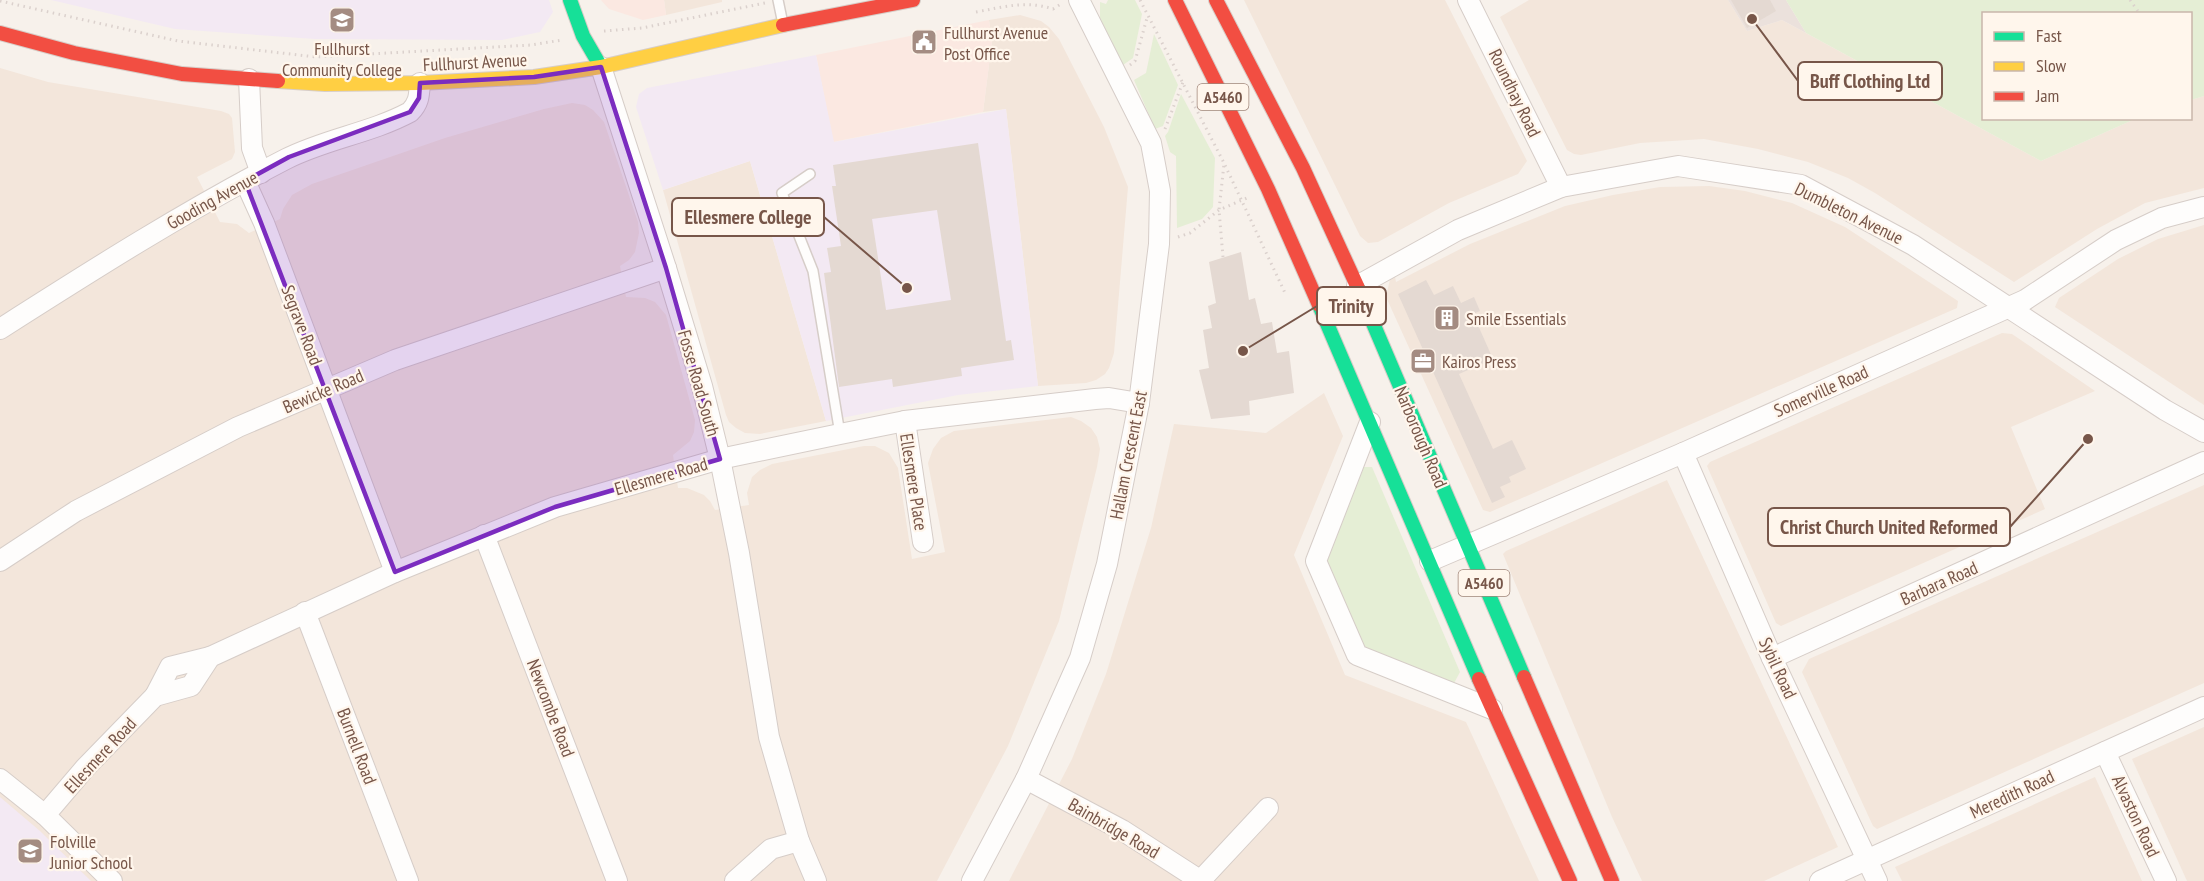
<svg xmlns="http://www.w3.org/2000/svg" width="2204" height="881" viewBox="0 0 2204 881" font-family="'PT Sans Narrow',sans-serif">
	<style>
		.residential { fill: #f3e6db }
		.commercial { fill: #fbe8e1 }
		.industrial { fill: #ebe1dc }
		.education { fill: #f3e9f3 }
		.green { fill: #e5eed5 }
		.building { fill: #e4d9d2; fill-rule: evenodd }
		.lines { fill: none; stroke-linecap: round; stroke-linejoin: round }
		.lane-casing { stroke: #d6cdc8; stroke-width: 12 }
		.street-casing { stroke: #d6cdc8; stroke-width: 22 }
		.fast-casing { stroke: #d7cdc7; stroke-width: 16 }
		.slow-casing { stroke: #d7cdc7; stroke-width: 16 }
		.jam-casing { stroke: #d7cdc7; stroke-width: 16 }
		.path { stroke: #dbd1cd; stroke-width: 3; stroke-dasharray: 1.5 4.5; stroke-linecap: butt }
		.lane { stroke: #fefdfc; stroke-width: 9 }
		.street { stroke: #fefdfc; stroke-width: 20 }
		.fast { stroke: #16e098; stroke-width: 14 }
		.slow { stroke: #ffcf43; stroke-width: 14 }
		.jam { stroke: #f24e42; stroke-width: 14 }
		.marked { fill: #7b2cbf; fill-opacity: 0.2; stroke: #7b2cbf; stroke-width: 4.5; stroke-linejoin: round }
		.labels { text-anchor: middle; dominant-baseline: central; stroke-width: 4.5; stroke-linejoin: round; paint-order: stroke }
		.shield { fill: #fff6ec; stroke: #a0867a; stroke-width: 1.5 }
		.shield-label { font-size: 16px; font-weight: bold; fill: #775649 }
		.poi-label { font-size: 18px; fill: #775649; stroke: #fff6ec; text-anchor: start }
		.street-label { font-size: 18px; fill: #775649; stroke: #fff6ec }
		.leader { fill: none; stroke: #775649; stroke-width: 2 }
		.callout-dot { fill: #775649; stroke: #fff6ec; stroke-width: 2 }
		.callout { fill: #fff6ec; stroke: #775649; stroke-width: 2 }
		.callout-label { font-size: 20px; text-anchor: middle; font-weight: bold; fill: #775649 }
	</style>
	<rect width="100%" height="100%" fill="#f7f1eb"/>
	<!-- residential -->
	<g class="residential">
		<path d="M664 0H722V2L666 15Z"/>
		<path d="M1244 0H1445L1527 161 1518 174 1449 203 1378 242 1368 243 1360 236Z"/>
		<path d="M1529 0H1728L1747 31 1782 20 2041 161 2135 119 2190 118 2191 100 2204 96V188L2145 203 2097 229 2014 282 1875 193 1848 178 1808 162 1758 149 1704 139 1640 143 1581 155 1574 154 1567 150 1500 17Z"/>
		<path d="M1020 15 1041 21 1049 27 1059 39 1104 127 1128 187 1114 353 1109 368 1105 374 1096 380 1086 383 1038 386 1006 109 983 112 992 41 989 20Z"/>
		<path d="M0 68 48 82 221 111 229 114 232 118 235 152 232 159 197 177 220 222 237 224 249 233 280 219 283 209 292 195 312 184 445 138 544 109 572 103 585 105 593 110 604 122 638 222 639 233 635 252 629 260 620 266 626 297 645 298 655 302 666 315 695 420 694 432 690 441 673 455 678 488H687L704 495 710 501 715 510 749 505 747 493 752 477 760 470 772 464 864 446H875L889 453 898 468 912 559 945 552 928 463 933 449 941 438 954 431 1071 417 1081 421 1091 428 1097 437 1100 449 1097 467 1059 621 1008 746 937 881H0Z"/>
		<path d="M750 161 826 421 760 434 745 433 736 428 729 422 726 415 663 190Z"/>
		<path d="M1709 186 1745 191 1792 203 1845 227 1958 301 1957 308 1490 512 1483 510 1386 297 1393 266 1396 282 1470 244 1565 206 1613 195 1660 187Z"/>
		<path d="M2204 225V405L2055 307 2059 298 2118 259 2158 239Z"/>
		<path d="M2002 333 2012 334 2095 391 2011 427 2045 509 1781 626 1776 623 1707 466 1710 462Z"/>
		<path d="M1324 393 1343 436 1294 555 1345 675 1466 722 1539 881H1009L1072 759 1106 674 1151 528 1174 424 1266 433Z"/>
		<path d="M1667 480 1838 847 1764 881H1642L1612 817 1503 554 1506 551Z"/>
		<path d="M2204 485V683L1877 829 1873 826 1802 672 1809 659Z"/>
		<path d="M2204 727V881H2187L2132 759Z"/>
		<path d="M2095 777 2142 881H1902L1895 867Z"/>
	</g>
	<!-- commercial -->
	<g class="commercial">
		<path d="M601 0H664L666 15 643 20 609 9Z"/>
		<path d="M989 20 992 41 983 112 833 142 816 55Z"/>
	</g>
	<!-- industrial -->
	<path class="industrial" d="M1728 0H1786L1806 33 1782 20 1747 31Z"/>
	<!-- education -->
	<g class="education">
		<path d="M51 0H549L553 12 540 32 502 40 315 39 175 29Z"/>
		<path d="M816 55 834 142 1006 109 1038 386 958 395 826 421 750 161 663 190 636 107 639 94 647 88Z"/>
		<path d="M0 797 40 831 91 881H0Z"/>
	</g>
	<!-- green -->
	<g class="green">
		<path d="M1108 0H1135L1142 14 1133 58 1123 65 1100 20V2L1106 4Z"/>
		<path d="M1786 0H2204V96L2191 100 2190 14H1984V118L2135 119 2041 161 1806 33Z"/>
		<path d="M1154 34 1178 85 1163 126 1155 129 1134 80 1146 73Z"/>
		<path d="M1181 94 1215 158 1213 207 1202 219 1177 228 1176 156 1170 152 1165 136 1168 132Z"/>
		<path d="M1359 467H1372L1460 672 1453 685 1365 647 1324 557Z"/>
	</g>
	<!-- building -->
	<g class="building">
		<path d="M1731 0H1770L1776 11 1747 28Z"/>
		<path d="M978 143 1006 341 1011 340 1014 360 961 368 962 376 893 387 892 379 839 387 824 273 831 272 827 248 841 246 832 186H836L833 165ZM937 210 951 300 886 310 872 219Z"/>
		<path d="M1241 252 1249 300 1255 298 1261 324 1272 322 1277 353 1289 351 1294 393 1249 401 1250 415 1211 419 1199 370 1209 368 1203 330 1212 328 1208 306 1216 303 1209 262Z"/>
		<path d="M1426 280 1434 295 1453 286 1461 303 1474 297 1480 311 1473 314 1493 359 1459 374 1493 449 1512 440 1526 469 1509 477 1511 482 1500 487 1505 497 1492 503 1398 294Z"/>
	</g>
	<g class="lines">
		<!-- lane casing -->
		<g class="lane-casing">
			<g id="lane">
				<path d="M778 0 783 24"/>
				<path d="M810 174 782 193 813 271 840 434"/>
			</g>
		</g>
		<!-- street casing -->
		<g class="street-casing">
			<g id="street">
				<path d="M1468 0 1561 187"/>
				<path d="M601 67 666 268 702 386 720 459 739 553 769 737 799 841 816 881"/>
				<path d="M249 79 252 148 261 173"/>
				<path d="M245 181 264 223 395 572"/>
				<path d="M1357 286 1458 230 1561 187 1678 166 1801 185 1913 245 2165 410 2204 432"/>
				<path d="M0 329C94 269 187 210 286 159 325 139 371 133 410 112 419 103 419 96 420 83"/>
				<path d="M905 421 923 542"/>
				<path d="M1370 422 1316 561 1357 655 1492 709"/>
				<path d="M1683 453 1772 658 1877 881"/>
				<path d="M484 535 617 881"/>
				<path d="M0 561 76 511 238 427 395 360 666 268"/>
				<path d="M1430 561 1683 453 2025 300 2116 240 2162 218 2204 207"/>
				<path d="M305 612 408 881"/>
				<path d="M1772 658 2204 462"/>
				<path d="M155 696 170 667 210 657"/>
				<path d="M2105 752 2166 881"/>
				<path d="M0 779 45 815 112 881"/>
				<path d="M1026 779 1122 830 1201 881"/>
				<path d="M45 815 85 768 155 696 191 686 210 657 395 572 555 507 720 459 840 434 905 421 1095 399 1109 398 1139 403"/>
				<path d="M735 881 771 849 799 841"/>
				<path d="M972 881 1026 779 1080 658 1107 564 1139 403 1159 244 1160 191 1151 143 1079 0"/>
				<path d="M1200 881 1268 808"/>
				<path d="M1820 881 2204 707"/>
			</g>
		</g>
		<!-- fast casing -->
		<g class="fast-casing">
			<g id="fast">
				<path d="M570 0 583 36 601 67"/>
				<path d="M1358 288 1524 677"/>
				<path d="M1319 305 1479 679"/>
			</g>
		</g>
		<!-- slow casing -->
		<g class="slow-casing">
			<path id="slow" d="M278 81 325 84 420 83 534 77 601 67 783 25"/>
		</g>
		<!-- jam casing -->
		<g class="jam-casing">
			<g id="jam">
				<path d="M1175 0 1268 189 1319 305"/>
				<path d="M1216 0 1303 168 1358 288"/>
				<path d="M783 25 913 0"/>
				<path d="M0 33 74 53 182 74 278 81"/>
				<path d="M1524 677 1612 881"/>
				<path d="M1479 679 1570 881"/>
			</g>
		</g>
		<!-- path -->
		<g class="path">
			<path d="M1140 0 1224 163 1286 295"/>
			<path d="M2130 0 2140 14"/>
			<path d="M0 1 178 41 316 57 531 45 562 40"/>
			<path d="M976 12C1004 7 1026 0 1053 9L1061 4"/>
			<path d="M604 31 642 28 765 3"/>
			<path d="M1130 65 1135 61 1147 18"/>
			<path d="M1165 129 1183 82"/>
			<path d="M1178 237 1190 233 1219 210 1247 198"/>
			<path d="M1223 257 1219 210 1224 164"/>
		</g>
		<!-- lane -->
		<use href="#lane" class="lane"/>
		<!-- street -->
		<use href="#street" class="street"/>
		<!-- fast -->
		<use href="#fast" class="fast"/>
		<!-- slow -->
		<use href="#slow" class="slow"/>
		<!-- jam -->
		<use href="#jam" class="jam"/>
	</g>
	<!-- marked area -->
	<path class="marked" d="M601 67 666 268 720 459 555 507 395 572 245 181 289 157 410 112 419 98 420 83 534 77Z"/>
	<!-- icons -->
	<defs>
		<g id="school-square" transform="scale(1.35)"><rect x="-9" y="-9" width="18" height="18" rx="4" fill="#a48c82" stroke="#fff6ec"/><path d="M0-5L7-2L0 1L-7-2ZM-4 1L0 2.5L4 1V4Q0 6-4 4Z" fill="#fff"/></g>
		<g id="civic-square" transform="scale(1.35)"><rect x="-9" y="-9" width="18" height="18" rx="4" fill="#a48c82" stroke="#fff6ec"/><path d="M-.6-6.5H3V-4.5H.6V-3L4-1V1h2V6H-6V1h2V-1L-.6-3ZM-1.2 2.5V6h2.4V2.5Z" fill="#fff"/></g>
		<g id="building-square" transform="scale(1.35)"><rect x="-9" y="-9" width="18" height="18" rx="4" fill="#a48c82" stroke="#fff6ec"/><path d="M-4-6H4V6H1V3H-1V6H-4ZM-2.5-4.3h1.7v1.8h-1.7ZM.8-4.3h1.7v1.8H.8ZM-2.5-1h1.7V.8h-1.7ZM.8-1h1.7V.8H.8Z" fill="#fff"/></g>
		<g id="office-square" transform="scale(1.35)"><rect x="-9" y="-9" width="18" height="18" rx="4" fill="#a48c82" stroke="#fff6ec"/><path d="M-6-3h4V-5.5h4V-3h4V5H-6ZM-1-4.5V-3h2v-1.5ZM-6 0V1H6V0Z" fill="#fff"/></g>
	</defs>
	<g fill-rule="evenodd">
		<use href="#school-square" x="342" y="20"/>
		<use href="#civic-square" x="924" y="42"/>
		<use href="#building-square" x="1447" y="318"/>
		<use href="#office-square" x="1423" y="361"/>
		<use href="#school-square" x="30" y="851"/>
	</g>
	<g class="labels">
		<!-- shield labels -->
		<g class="shield">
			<rect x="1197.5" y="84" width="51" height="26" rx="4.5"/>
			<rect x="1458.5" y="570" width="51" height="26" rx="4.5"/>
		</g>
		<g class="shield-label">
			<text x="1223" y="97">A5460</text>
			<text x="1484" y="583">A5460</text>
		</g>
		<!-- poi labels -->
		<g class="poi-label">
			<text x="944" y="32">Fullhurst Avenue<tspan x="944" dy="21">Post Office</tspan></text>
			<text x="342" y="48" text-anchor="middle">Fullhurst<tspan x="342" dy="21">Community College</tspan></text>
			<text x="1466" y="318">Smile Essentials</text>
			<text x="1442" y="361">Kairos Press</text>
			<text x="50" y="841">Folville<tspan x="50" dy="21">Junior School</tspan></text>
		</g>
		<!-- street labels -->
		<g class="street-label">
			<text transform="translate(475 62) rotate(-3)">Fullhurst Avenue</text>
			<text transform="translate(1515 93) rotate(64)">Roundhay Road</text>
			<text transform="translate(212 200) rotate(-29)">Gooding Avenue</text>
			<text transform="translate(1849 213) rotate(26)">Dumbleton Avenue</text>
			<text transform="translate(302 325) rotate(69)">Segrave Road</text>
			<text transform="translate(699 383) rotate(74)">Fosse Road South</text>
			<text transform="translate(323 391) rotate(-23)">Bewicke Road</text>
			<text transform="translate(1821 391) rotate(-24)">Somerville Road</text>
			<text transform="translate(1421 437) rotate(67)">Narborough Road</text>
			<text transform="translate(1128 455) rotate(-79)">Hallam Crescent East</text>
			<text transform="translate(661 476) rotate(-16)">Ellesmere Road</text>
			<text transform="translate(914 482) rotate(81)">Ellesmere Place</text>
			<text transform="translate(1939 583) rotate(-24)">Barbara Road</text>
			<text transform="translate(1778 668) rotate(65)">Sybil Road</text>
			<text transform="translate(551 708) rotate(69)">Newcombe Road</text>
			<text transform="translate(357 746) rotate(69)">Burnell Road</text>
			<text transform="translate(100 755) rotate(-47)">Ellesmere Road</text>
			<text transform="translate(2012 794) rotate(-25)">Meredith Road</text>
			<text transform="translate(2136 816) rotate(65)">Alvaston Road</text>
			<text transform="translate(1114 828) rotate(30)">Bainbridge Road</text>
		</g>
	</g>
	<!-- callouts -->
	<path class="leader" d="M1752 19L1798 81M907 288L824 217M1243 351L1317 306M2088 439L2010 527"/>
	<g class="callout-dot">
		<circle cx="1752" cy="19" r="6"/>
		<circle cx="907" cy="288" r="6"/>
		<circle cx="1243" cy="351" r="6"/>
		<circle cx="2088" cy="439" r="6"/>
	</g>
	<g class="callout">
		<rect x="1798" y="62" width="144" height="38" rx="6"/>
		<rect x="672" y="198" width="152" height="38" rx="6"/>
		<rect x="1317" y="287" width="69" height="38" rx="6"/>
		<rect x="1768" y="508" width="242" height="38" rx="6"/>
	</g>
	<g class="callout-label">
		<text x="1870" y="88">Buff Clothing Ltd</text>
		<text x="748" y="224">Ellesmere College</text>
		<text x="1351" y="313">Trinity</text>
		<text x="1889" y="534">Christ Church United Reformed</text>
	</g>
	<!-- legend -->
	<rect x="1982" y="12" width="210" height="108" fill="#fff6ec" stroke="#c9b6ab" stroke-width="1.5"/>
	<rect x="1994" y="32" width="30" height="9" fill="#16e098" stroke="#c9b6ab" stroke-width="1.5"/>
	<text x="2036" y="42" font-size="18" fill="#775649">Fast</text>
	<rect x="1994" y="62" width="30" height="9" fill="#ffcf43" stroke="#c9b6ab" stroke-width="1.5"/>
	<text x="2036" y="72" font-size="18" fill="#775649">Slow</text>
	<rect x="1994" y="92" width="30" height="9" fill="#f24e42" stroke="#c9b6ab" stroke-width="1.5"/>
	<text x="2036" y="102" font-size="18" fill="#775649">Jam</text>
</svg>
